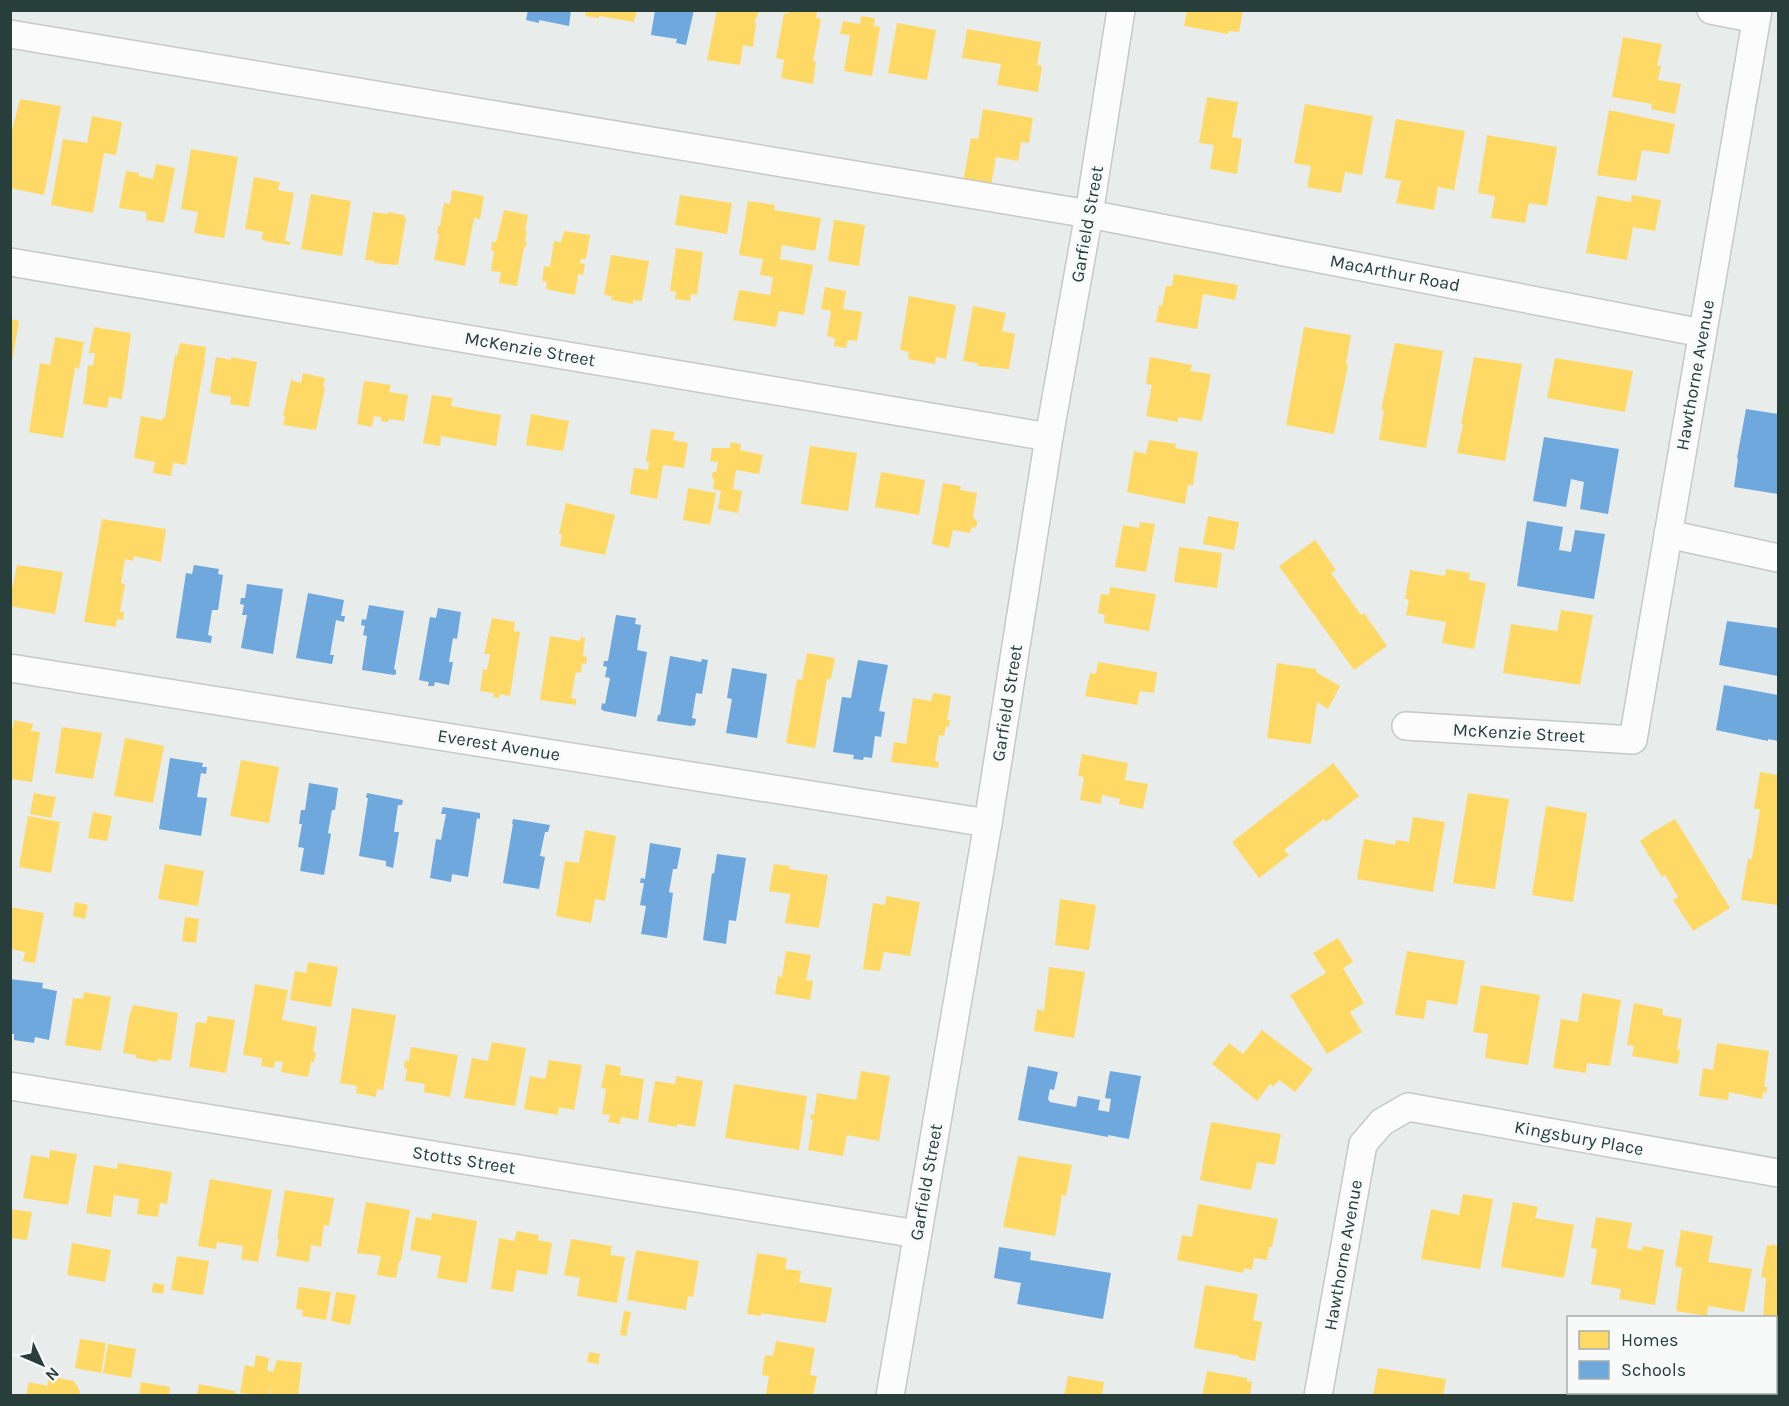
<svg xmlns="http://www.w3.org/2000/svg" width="1789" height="1406" viewBox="0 0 1789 1406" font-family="Karla,sans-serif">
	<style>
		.homes { fill: #ffd966 }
		.schools { fill: #6fa8dc }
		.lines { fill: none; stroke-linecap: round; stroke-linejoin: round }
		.minor-casing { stroke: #c5c9c7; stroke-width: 30 }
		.minor { stroke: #fcfcfc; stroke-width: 27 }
		.labels { text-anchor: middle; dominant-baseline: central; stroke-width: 6; stroke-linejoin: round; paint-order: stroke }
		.street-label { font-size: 18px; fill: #273e3a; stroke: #f7faf9 }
	</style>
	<rect width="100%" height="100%" fill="#e8ecea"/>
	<!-- homes -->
	<g class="homes">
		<path d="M586 10H637L634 22 599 16V18L585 16Z"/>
		<path d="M717 10H759L757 18 754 20 756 23 753 47 743 45 740 65 707 60Z"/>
		<path d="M789 10H817L816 18 821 19 813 61 816 62 813 84 781 78 784 60 776 58 784 13 788 14Z"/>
		<path d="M1187 10H1243L1239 32 1229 31 1228 34 1184 26Z"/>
		<path d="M861 16 875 18 874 26 880 27 872 76 844 71 850 35 840 34 843 21 860 24Z"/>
		<path d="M897 23 936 30 927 80 888 73Z"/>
		<path d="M967 29 1041 42 1037 65 1042 66 1038 92 997 85 1001 64 962 58Z"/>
		<path d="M1623 37 1662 44 1657 66H1661L1658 80 1681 84 1675 114 1651 109 1652 104 1612 97Z"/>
		<path d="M1207 97 1238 102 1232 137 1242 139 1237 174 1210 169 1214 145 1199 143Z"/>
		<path d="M20 99 61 106 44 195 10 188V138Z"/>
		<path d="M1305 104 1373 116 1362 175 1345 172 1341 193 1307 187 1311 166 1294 163Z"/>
		<path d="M983 109 1033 118 1029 143 1021 142 1018 161 996 157 990 192 962 187 971 138 978 139Z"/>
		<path d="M1609 110 1675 124 1669 154 1642 150 1636 181 1597 175Z"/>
		<path d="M92 116 122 122 116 155 104 153 93 213 51 205 63 139 87 143Z"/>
		<path d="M1396 119 1465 131 1454 190 1438 187 1434 210 1396 203 1401 181 1385 178Z"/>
		<path d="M1487 135 1557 147 1547 206 1529 203 1525 223 1491 218 1495 196 1478 193Z"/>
		<path d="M191 149 238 157 224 238 194 233 198 212 181 209Z"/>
		<path d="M156 164 175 168 164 223 146 220V212L119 208 126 171 139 173V176L153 179Z"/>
		<path d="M254 177 280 182 278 190 294 193 285 241 290 242V245L269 242 261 239 263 232 245 229Z"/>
		<path d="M452 190 484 196 480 219 474 218 465 266 434 260 439 234H437L438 226H440L444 203 450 204Z"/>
		<path d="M311 194 351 201 342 256 301 249Z"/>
		<path d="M680 195 732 203 727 234 675 225Z"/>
		<path d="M1632 195 1661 200 1655 231 1633 227 1627 260 1586 253 1597 196 1631 202Z"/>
		<path d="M748 201 775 205 774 210 821 218 815 251 782 245 780 259 813 265 804 315 779 311 776 327 733 320 739 290 770 295 773 277 760 275 763 259 739 255Z"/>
		<path d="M504 210 528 215 525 231H527L525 241 527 242 526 247H524L517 286 499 283 501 272 491 271 494 251 491 250 492 242H496Z"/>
		<path d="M373 212 387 214 388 212 404 215V217L406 218 398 265 374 263 375 261 365 260Z"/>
		<path d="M834 220 865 225 859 266 828 261Z"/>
		<path d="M564 231 590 235 586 259H581L580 263 585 264 583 275 578 274 575 295 546 289 547 282 542 281 544 266 550 267 554 241 561 242Z"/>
		<path d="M676 248 703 252 697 295 691 294 690 301 675 299 676 292 670 291Z"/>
		<path d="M611 255 649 261 642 301 633 300V304L611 300 612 296 604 295Z"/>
		<path d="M1174 274 1238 285 1235 300 1203 294 1197 329 1156 322 1159 305 1162 306 1166 286H1172Z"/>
		<path d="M825 287 846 291 843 309 862 312 857 341 848 340 846 348 834 346 835 338 827 336 831 311 821 309Z"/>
		<path d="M909 296 956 305 946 359 936 357 935 364 908 359 909 352 900 350Z"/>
		<path d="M973 306 1006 313 1002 331 1015 334 1009 369 977 366 978 363 963 361Z"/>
		<path d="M10 319 19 321 12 362H10Z"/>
		<path d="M94 327 131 333 122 399 109 397 107 408 83 404 88 365 93 366 95 353H89Z"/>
		<path d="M1304 327 1351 335 1346 364 1348 365 1334 434 1286 425Z"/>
		<path d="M55 337 84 342 79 369 75 368 63 438 29 432 40 363 50 365Z"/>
		<path d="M180 343 206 347 204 360H205L186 465 173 463 171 476 153 473 155 462 134 458 141 416 161 420 165 417 175 355 177 356Z"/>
		<path d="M1395 343 1443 351 1426 448 1379 440 1384 410H1381Z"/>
		<path d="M216 357 231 360V357L257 362 249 407 230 404 231 397 210 393Z"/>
		<path d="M1150 357 1192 365 1190 371 1211 374 1202 421 1178 417V422L1146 416 1152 385 1146 384Z"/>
		<path d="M1474 357 1522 364 1505 461 1457 453 1463 424H1461Z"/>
		<path d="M1555 358 1633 371 1625 412 1547 398Z"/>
		<path d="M303 373 325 378 323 387 325 388 316 430 283 425 285 417 283 416 291 380 301 383Z"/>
		<path d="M364 381 391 385 389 392 408 395 404 421 389 419 388 422 381 421V417L374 416 372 427 357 424Z"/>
		<path d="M432 395 453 398 451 406 501 415 496 446 441 436 440 446 423 443Z"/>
		<path d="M531 414 569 421 563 451 526 445Z"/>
		<path d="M651 429 675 432 673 440 688 443 684 468 663 465 657 499 630 494 634 468 648 470 649 462H646Z"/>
		<path d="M1149 440 1176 444 1175 448 1198 452 1193 485H1188L1185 504 1127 492 1134 451 1146 454Z"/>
		<path d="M731 442 741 444 740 450 763 455 759 474 736 470 733 489 742 491 738 513 718 509 721 491 713 489 714 479 712 478 713 472H716L718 462 710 461 712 448H730Z"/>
		<path d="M810 446 857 453 848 511 801 504Z"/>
		<path d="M881 472 925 480 919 515 875 507Z"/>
		<path d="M943 483 961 486 960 490 977 493 973 518 977 521V525L975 528 972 527 970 533 953 530 949 548 932 544Z"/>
		<path d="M688 488 716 493 710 525 683 520Z"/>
		<path d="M566 503 615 515 605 555 560 546 562 534H559Z"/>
		<path d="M1208 516 1239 522 1234 550 1203 544Z"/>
		<path d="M102 519 166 529 161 562 134 556 133 561 125 559 121 583 125 584 120 612H124L123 620 117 619 116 627 84 622Z"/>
		<path d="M1140 522 1155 524 1146 572 1115 567 1123 525 1139 528Z"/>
		<path d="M1315 540 1336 570 1331 573 1361 615 1364 613 1387 646 1354 670 1279 566Z"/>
		<path d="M1179 547 1222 553 1217 588 1174 582Z"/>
		<path d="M17 565 63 572 55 614 10 606V585L13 586Z"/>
		<path d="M1446 569 1470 573 1469 580 1486 583 1474 649 1442 643 1446 622 1406 615 1409 599H1405L1410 570 1445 576Z"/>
		<path d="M1110 587 1156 594 1149 631 1104 623 1105 615 1098 613 1101 594 1109 595Z"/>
		<path d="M1561 610 1593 615 1580 685 1503 673 1511 624 1557 631Z"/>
		<path d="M492 618 515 622 514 631 520 632 510 696 500 694 499 698 493 697 494 693 480 691 483 669 487 670 490 654H484Z"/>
		<path d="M550 636 580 641 581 637 585 638 583 656 587 657 586 664 582 663 581 673 576 672 571 698 576 699V705L540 700Z"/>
		<path d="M807 653 835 658 831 679H827L815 748 786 743 797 679 802 680Z"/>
		<path d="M1098 662 1157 672 1154 693 1140 691 1137 705 1085 696 1090 673 1096 674Z"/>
		<path d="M1277 663 1316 669V672L1340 686 1328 709 1317 702 1311 744 1267 738Z"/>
		<path d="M933 693 951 696 947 720H950L949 727 946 726 944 736 939 735 935 761 939 762 938 768 891 762 894 742 906 744 913 698 931 701Z"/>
		<path d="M14 720 33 724 31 731 40 732 32 782 10 779V727H13Z"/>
		<path d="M62 727 102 733 93 779 55 773Z"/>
		<path d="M125 738 164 746 153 803 114 796Z"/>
		<path d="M1082 754 1128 763 1125 780 1148 784 1143 809 1119 804 1120 799 1102 795 1101 804 1080 800 1084 777 1078 776Z"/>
		<path d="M241 760 279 767 269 823 230 816Z"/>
		<path d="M1333 763 1359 796 1326 822 1324 819 1284 850 1289 855 1259 878 1232 842Z"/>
		<path d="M1760 772 1778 775V905L1741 900 1748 859H1752L1760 809H1754Z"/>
		<path d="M34 793 56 797 51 818 30 814Z"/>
		<path d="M1468 793 1509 799 1495 889 1453 883Z"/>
		<path d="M1546 806 1587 813 1573 902 1532 895Z"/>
		<path d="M93 812 112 816 107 841 88 838Z"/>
		<path d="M28 816 60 822 51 873 19 867Z"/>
		<path d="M1413 817 1445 822 1433 892 1357 879 1364 839 1395 845 1396 840 1409 842Z"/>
		<path d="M1675 819 1730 908 1693 931 1673 900 1678 897 1665 875 1662 877 1640 841 1651 833Z"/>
		<path d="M585 830 616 836 605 901 595 899 591 923 556 916 565 861 579 863Z"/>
		<path d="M165 864 204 871 198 906 158 899Z"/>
		<path d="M774 864 790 866 789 869 828 875 819 928 785 923 790 894 769 891Z"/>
		<path d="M886 896 920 902 910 956 884 952 880 971 863 969 873 903 885 905Z"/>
		<path d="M1060 899 1096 905 1089 950 1055 945Z"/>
		<path d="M75 902 88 905 85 919 73 916Z"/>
		<path d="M10 907 44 913 35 963 23 961 25 952 10 949Z"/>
		<path d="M185 917 199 919 196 943 182 941Z"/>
		<path d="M1338 938 1353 962 1343 968 1364 1003 1350 1012 1362 1032 1327 1054 1290 995 1326 973 1313 953Z"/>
		<path d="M786 951 811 955 806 980 813 981 810 1000 775 994 778 976 782 977Z"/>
		<path d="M1407 951 1465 961 1457 1005 1427 1000 1424 1019 1395 1015Z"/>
		<path d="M308 962 338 967 331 1007 290 1000 295 971 306 973Z"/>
		<path d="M1049 967 1085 972 1074 1038 1034 1031 1037 1009 1044 1011Z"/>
		<path d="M255 984 288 990 282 1020 317 1027 313 1052H316L314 1062H311L308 1077 281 1072 283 1062 275 1061 274 1068 261 1066 262 1058 243 1055Z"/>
		<path d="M1481 985 1540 995 1528 1065 1485 1058 1488 1034 1473 1032Z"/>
		<path d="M84 992 111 997 101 1051 65 1045 73 998 83 999Z"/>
		<path d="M1582 993 1621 1000 1610 1066 1587 1063 1586 1073 1553 1068 1561 1019 1578 1022Z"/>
		<path d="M1634 1003 1663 1009 1662 1015 1682 1019 1677 1049 1680 1050 1678 1064 1632 1056 1634 1046 1627 1045Z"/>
		<path d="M133 1005 178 1013 171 1061 158 1059 157 1062 136 1058V1055L123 1053 130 1012H131Z"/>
		<path d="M352 1008 396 1015 383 1090 377 1089 376 1097 356 1093 357 1086 340 1083Z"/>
		<path d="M208 1016 235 1020 226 1073 189 1067 196 1022 206 1023Z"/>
		<path d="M1262 1030 1313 1069 1295 1092 1279 1080 1273 1087 1270 1084 1257 1101 1212 1064 1229 1043 1243 1054Z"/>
		<path d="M492 1042 526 1048 515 1106 464 1098 472 1058 488 1061Z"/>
		<path d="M1717 1043 1769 1051 1764 1087H1767L1766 1093 1763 1092 1762 1099 1729 1092 1728 1100 1699 1096 1703 1068 1713 1070Z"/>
		<path d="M411 1047 458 1055 450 1097 424 1092 425 1084 405 1081 407 1069 404 1068 405 1060 409 1061Z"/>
		<path d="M549 1060 582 1065 574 1110 559 1107 558 1115 524 1109 530 1076 545 1079Z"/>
		<path d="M606 1064 621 1067 620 1075 644 1079 638 1120 621 1117 620 1124 608 1122 610 1115 602 1114 606 1089 601 1088Z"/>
		<path d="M861 1071 890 1076 879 1141 847 1135 843 1156 808 1150 813 1120 810 1119 811 1114H814L817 1093 856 1100Z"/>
		<path d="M676 1076 703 1081 695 1127 677 1124V1127L648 1122 655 1081 675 1084Z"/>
		<path d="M734 1084 807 1096 799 1150 725 1138Z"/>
		<path d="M1211 1122 1281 1134 1275 1165 1257 1162 1251 1190 1200 1180Z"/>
		<path d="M50 1150 77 1154 68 1205 23 1198 31 1155 49 1158Z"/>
		<path d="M1018 1156 1072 1165 1066 1196 1062 1195 1055 1236 1003 1227Z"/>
		<path d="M118 1163 172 1172 167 1204 160 1203 158 1217 137 1214 139 1199 114 1195 111 1217 86 1213 94 1165 117 1169Z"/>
		<path d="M210 1179 272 1190 258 1262 241 1259 243 1246 217 1242 216 1249 198 1246Z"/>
		<path d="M285 1190 334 1198 329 1226 324 1225 321 1247 311 1245 309 1262 276 1256 279 1240 277 1239Z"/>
		<path d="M1463 1194 1493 1199 1480 1269 1421 1259 1431 1209 1459 1215Z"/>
		<path d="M366 1202 410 1210 401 1260 399 1261 396 1278 377 1275 381 1256 357 1253Z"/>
		<path d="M1513 1202 1538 1207 1535 1218 1574 1225 1564 1278 1501 1267Z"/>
		<path d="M1198 1204 1278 1219 1272 1247H1269L1267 1260 1254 1258 1252 1270 1244 1268 1243 1273 1177 1260 1182 1235 1192 1237Z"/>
		<path d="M10 1209 32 1212 27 1240 10 1238Z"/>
		<path d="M432 1213 477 1221 467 1283 437 1278 441 1256 410 1250 416 1217 431 1220Z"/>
		<path d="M1596 1217 1632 1223 1627 1248 1641 1251 1643 1246 1664 1250 1655 1305 1619 1299 1621 1289 1591 1284 1597 1249 1591 1248Z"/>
		<path d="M1681 1230 1713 1236 1708 1262 1752 1269 1744 1312 1708 1306 1707 1316 1676 1311 1682 1268 1675 1266Z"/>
		<path d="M517 1231 539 1235 538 1240 552 1243 547 1275 517 1270 513 1292 491 1289 499 1238 514 1241Z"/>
		<path d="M571 1239 612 1246 610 1255 625 1257 617 1303 577 1296 580 1278 564 1275Z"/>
		<path d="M72 1243 111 1250 105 1282 67 1275Z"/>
		<path d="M1771 1244 1778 1246V1323H1776V1318H1763L1766 1278 1761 1277 1767 1245 1771 1246Z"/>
		<path d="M636 1250 699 1261 693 1297 688 1296 686 1310 627 1300Z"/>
		<path d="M757 1253 787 1258 785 1269 801 1271 799 1282 832 1288 826 1323 761 1313V1316L747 1314Z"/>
		<path d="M177 1256 209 1261 203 1295 171 1290Z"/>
		<path d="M153 1283 165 1285 163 1294 152 1292Z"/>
		<path d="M1205 1285 1258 1294 1253 1320 1262 1322 1255 1361 1239 1358V1356L1194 1348Z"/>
		<path d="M299 1287 331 1292 326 1320 302 1316 303 1310 296 1309Z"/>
		<path d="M336 1292 356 1295 350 1325 331 1321Z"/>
		<path d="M624 1311 631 1312 626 1336 620 1335Z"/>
		<path d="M80 1339 106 1343 101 1373 75 1368Z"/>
		<path d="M776 1341 815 1348 810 1375 817 1376 813 1396 766 1395 769 1376 762 1375 765 1355 773 1356Z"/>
		<path d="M108 1344 136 1349 131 1378 103 1373Z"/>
		<path d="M589 1352 600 1354 598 1364 587 1362Z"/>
		<path d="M256 1355 269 1358 267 1370 273 1372 277 1360 302 1363 298 1396H270L271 1381 269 1396 240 1393 245 1365 254 1367Z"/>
		<path d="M1378 1368 1446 1379 1443 1396H1373Z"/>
		<path d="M1207 1371 1247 1378V1381L1252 1382 1250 1396H1202Z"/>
		<path d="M49 1376 74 1381 80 1391 79 1396H26L29 1382 47 1386Z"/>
		<path d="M1068 1376 1104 1382 1102 1396H1064Z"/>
		<path d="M141 1382 170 1387 169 1396H139Z"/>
		<path d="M199 1384 235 1391 236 1396H197Z"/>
		<path d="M1572 1392H1604L1614 1394 1571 1396Z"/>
	</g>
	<!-- schools -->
	<g class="schools">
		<path d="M528 10H571L569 26 539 20V23L526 20Z"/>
		<path d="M655 10H694L686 45 676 43 677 39 651 35Z"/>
		<path d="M1746 409 1778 414V494L1734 487 1738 459 1737 458Z"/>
		<path d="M1544 437 1619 449 1608 514 1580 509 1584 482 1571 479 1566 507 1533 501Z"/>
		<path d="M1527 521 1563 527 1559 550 1571 552 1575 530 1605 534 1594 599 1517 586Z"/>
		<path d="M194 565 219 569 218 574 223 575 218 610H212L208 635 212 636 211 643 176 638 186 573 192 574Z"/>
		<path d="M247 584 283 589 273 654 241 648 247 615H242L244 605 240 604 241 598H245Z"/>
		<path d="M308 593 344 600 341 616H345L344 622 336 620 330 655H334L332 664 296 658Z"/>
		<path d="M369 605 404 611 394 669 396 670V674L394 675 362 670 367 636 363 635 365 626 361 625 362 619 366 620Z"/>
		<path d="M438 608 461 612 457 639 453 638 449 662H453L449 685 435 682 434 686H428L429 682 419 680 430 617 436 618Z"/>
		<path d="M616 615 636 618 635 624 641 625 637 650 647 652 636 717 604 711 601 709 602 703 605 704 610 678 605 677 607 667 603 666 604 661H608Z"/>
		<path d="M1727 621 1778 628V676L1719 665Z"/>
		<path d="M670 656 701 662 702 659 708 660 702 694 696 693 692 718 696 719 695 725 691 726 657 721 658 715H660Z"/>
		<path d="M858 660 888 665 879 711 885 712 881 737 875 736 872 758 864 757 863 760 853 759 854 755 833 752 842 697 851 698Z"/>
		<path d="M732 668 767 674 757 738 726 733 732 699 727 698Z"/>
		<path d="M1724 685 1778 695V741L1768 739V741L1716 730Z"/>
		<path d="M170 758 203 763 202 767H207L206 774 201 773 197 797 207 798 201 836 159 829Z"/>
		<path d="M309 783 338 788 335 810H332L328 833 331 834 324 875 300 871 304 848 298 847 302 824H299L301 810H305Z"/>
		<path d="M367 793 403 800 402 805H398L394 832H399L393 868 386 866V861L359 856 368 798H366Z"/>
		<path d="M443 807 480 813V819L477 818 468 877 452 874 451 882 430 878 436 839 441 840 446 814H441Z"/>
		<path d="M513 819 550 825 548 832H545L540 856 545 857 539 889 503 883 513 824H512Z"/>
		<path d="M650 843 681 848 677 869H673L669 892 673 893 667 938 641 934 646 906 640 905 644 883H640L641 878 645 879Z"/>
		<path d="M717 854 746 858 736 921 729 920 726 944 703 940 712 873 714 874Z"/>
		<path d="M10 979 43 983 42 988 57 991 49 1040 35 1037 34 1043 14 1040V1034H10Z"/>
		<path d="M1028 1066 1058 1072 1054 1090 1050 1089 1048 1099 1050 1102 1076 1107 1078 1096 1100 1100 1098 1110 1109 1112 1111 1099 1105 1098 1110 1071 1141 1076 1129 1139 1108 1135V1137L1018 1120Z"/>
		<path d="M999 1247 1031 1252 1030 1260 1111 1273 1103 1319 1017 1304 1021 1283 994 1278Z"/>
	</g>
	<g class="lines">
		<!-- minor casing -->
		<g class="minor-casing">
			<g id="minor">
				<path d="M1711 10 1756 19"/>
				<path d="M10 34 1089 214 1702 333"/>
				<path d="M10 262 1049 437"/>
				<path d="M1668 534 1778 558"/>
				<path d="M10 668 988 823"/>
				<path d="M1406 726 1633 740 1758 10"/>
				<path d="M10 1086 917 1234"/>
				<path d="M890 1396 988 823 1049 437 1089 214 1121 10"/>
				<path d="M1318 1396 1363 1144 1382 1122 1408 1107 1778 1173"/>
			</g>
		</g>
		<!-- minor -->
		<use href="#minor" class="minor"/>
	</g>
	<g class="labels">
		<!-- street labels -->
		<g class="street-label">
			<text transform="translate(1087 224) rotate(-80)">Garfield Street</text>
			<text transform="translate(1395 273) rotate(11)">MacArthur Road</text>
			<text transform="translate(530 349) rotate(10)">McKenzie Street</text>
			<text transform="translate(1695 375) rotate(-80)">Hawthorne Avenue</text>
			<text transform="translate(1007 703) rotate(-81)">Garfield Street</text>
			<text transform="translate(1519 733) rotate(3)">McKenzie Street</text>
			<text transform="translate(499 745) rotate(9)">Everest Avenue</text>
			<text transform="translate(1579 1138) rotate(10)">Kingsbury Place</text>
			<text transform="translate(464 1160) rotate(9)">Stotts Street</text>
			<text transform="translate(926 1182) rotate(-80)">Garfield Street</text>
			<text transform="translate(1343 1255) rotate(-80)">Hawthorne Avenue</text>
		</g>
	</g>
	<!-- border -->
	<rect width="1789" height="1406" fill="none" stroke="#273e3a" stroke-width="24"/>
	<!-- legend -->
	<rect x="1567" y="1316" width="210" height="78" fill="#f7faf9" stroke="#a4afad" stroke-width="1.5"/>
	<rect x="1579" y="1331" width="30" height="18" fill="#ffd966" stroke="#a4afad" stroke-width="1.5"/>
	<text x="1621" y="1346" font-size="18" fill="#273e3a">Homes</text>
	<rect x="1579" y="1361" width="30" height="18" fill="#6fa8dc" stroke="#a4afad" stroke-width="1.5"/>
	<text x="1621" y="1376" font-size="18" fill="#273e3a">Schools</text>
	<!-- north arrow -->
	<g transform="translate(42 1364) rotate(134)" stroke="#f7faf9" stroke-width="4.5" paint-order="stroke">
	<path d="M0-4.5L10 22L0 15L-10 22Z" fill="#273e3a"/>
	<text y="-9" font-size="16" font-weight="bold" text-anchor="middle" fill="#273e3a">N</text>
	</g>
</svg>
